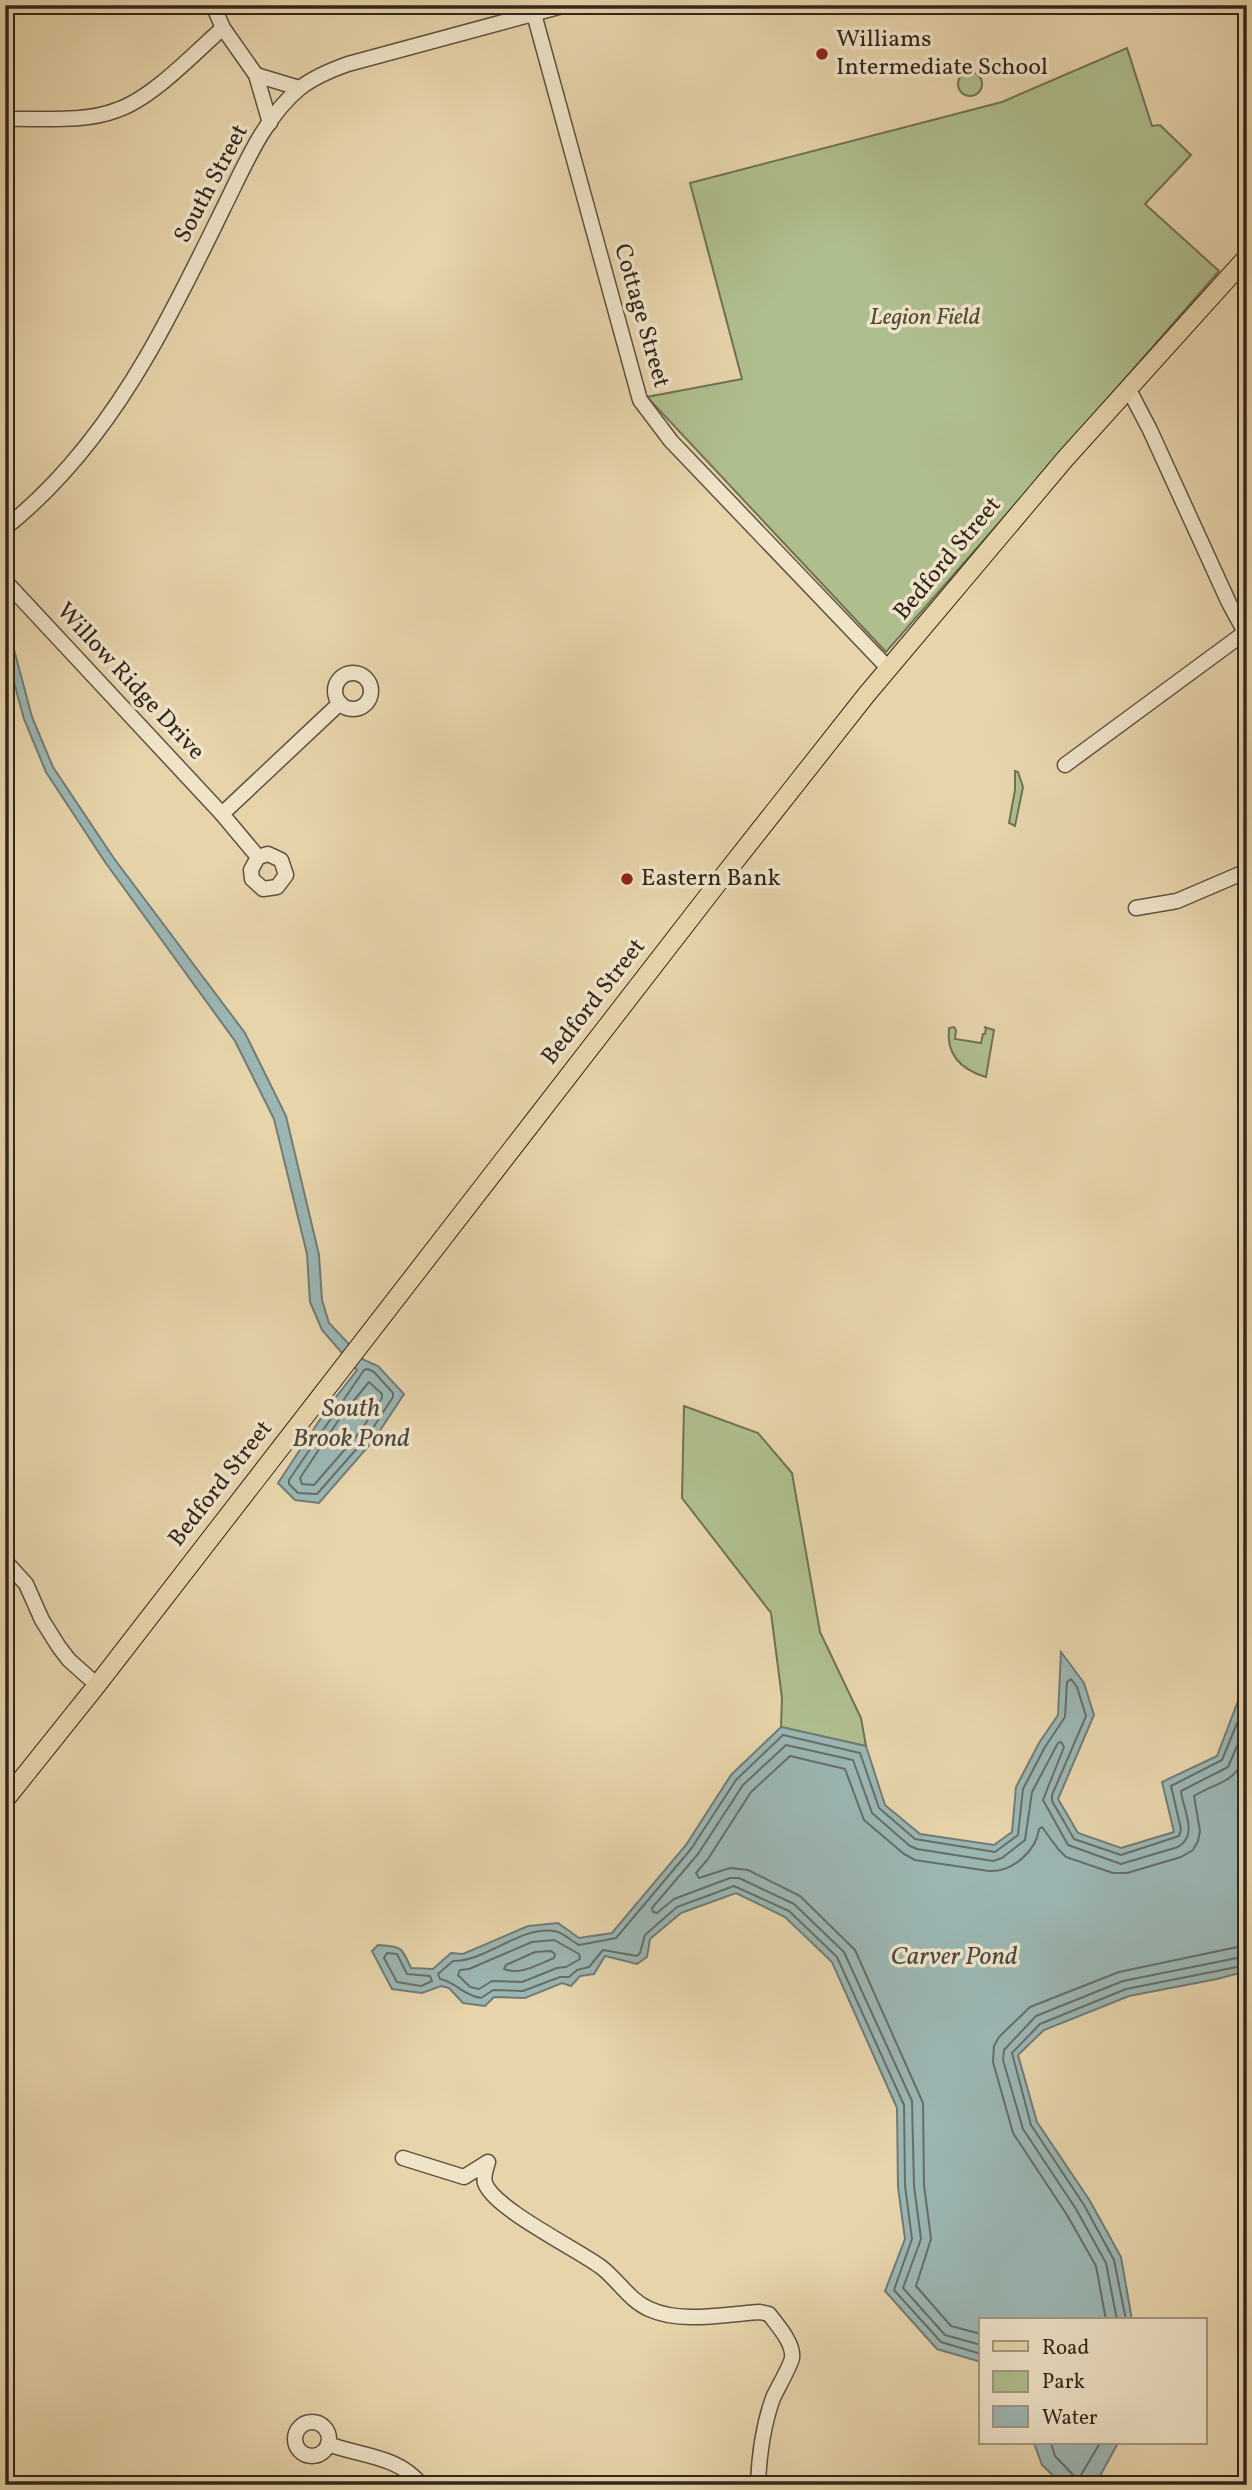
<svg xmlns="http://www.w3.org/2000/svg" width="1252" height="2490" viewBox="0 0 1252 2490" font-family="Vollkorn,serif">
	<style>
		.green { fill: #afbe8d; stroke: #707254; stroke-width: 2 }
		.water { fill: #9bb6b3; stroke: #717c77; stroke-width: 2 }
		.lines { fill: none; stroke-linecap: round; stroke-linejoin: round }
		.shore { stroke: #666e68; stroke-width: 2 }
		.minor-casing { stroke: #5f5240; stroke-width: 17 }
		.major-casing { stroke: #32261c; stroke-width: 20 }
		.minor { stroke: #efe3c8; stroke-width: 14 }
		.major { stroke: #e7d4ab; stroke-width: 18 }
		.poi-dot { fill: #8f2418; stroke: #efe3c8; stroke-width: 2.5 }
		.labels { text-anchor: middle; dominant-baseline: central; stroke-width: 7; stroke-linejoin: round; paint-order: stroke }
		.poi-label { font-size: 24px; fill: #32261c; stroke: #efe3c8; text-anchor: start }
		.street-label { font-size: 24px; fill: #32261c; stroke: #efe3c8 }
		.park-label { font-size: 24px; font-style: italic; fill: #514c38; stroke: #efe3c8 }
		.water-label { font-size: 26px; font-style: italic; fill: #4c4a42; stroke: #efe3c8 }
	</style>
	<rect width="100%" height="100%" fill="#e7d4ab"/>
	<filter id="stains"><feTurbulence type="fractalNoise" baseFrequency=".00286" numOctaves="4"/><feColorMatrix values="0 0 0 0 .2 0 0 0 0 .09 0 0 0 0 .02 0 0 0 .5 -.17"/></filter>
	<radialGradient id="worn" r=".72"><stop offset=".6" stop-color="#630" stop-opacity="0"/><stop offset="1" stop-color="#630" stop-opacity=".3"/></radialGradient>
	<!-- green -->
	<g class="green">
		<path d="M1127 48 1152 126 1160 125 1191 155 1145 204 1219 271 886 652 647 397 742 379 690 183 1002 102Z"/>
		<circle cx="970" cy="84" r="12"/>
		<path d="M1015 771 1018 772 1023 787 1015 826 1009 823 1015 790Z"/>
		<path d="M954 1027 956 1030 955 1039 981 1043 983 1034H985L986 1028 984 1027 994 1030 986 1077C962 1070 946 1055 949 1028Z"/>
		<path d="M684 1406 758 1433 792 1473 820 1632 861 1718 866 1746 781 1727 782 1698 771 1613 682 1498Z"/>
	</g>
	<!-- water -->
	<g class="water">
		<path d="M5 628 12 642 32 717 53 767 113 857 245 1033 286 1116 319 1255 322 1300 329 1323 364 1360 378 1366 404 1394 373 1441 319 1503 295 1500 278 1483 329 1406 357 1370 322 1330 310 1302 307 1254 274 1119 235 1041 105 862 46 772 24 719 5 649Z"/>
		<path d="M1061 1652 1084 1683 1094 1715 1058 1799 1078 1833 1121 1848 1174 1832 1162 1782 1217 1756 1240 1696 1247 1685V1971L1217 1979 1129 1996 1044 2030 1018 2055 1037 2122 1090 2201 1121 2257 1132 2320H981V2362L937 2349 885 2291 905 2239 898 2187 897 2108 832 1962 785 1917 736 1893 681 1913 650 1939 647 1957 637 1964 605 1956 594 1974 580 1976 571 1986 562 1983 525 1998 494 1997 485 2006 463 2003 449 1988 441 1986 422 1993 392 1989 372 1951 378 1945C402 1947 401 1946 411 1968L433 1969 451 1953 463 1954 528 1926 558 1923 579 1938 612 1933 686 1845 731 1775 781 1727 866 1746 885 1805 920 1834 994 1845 1012 1832 1016 1787 1039 1743 1058 1715Z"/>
		<path d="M1034 2443H1118L1095 2485H1063L1042 2465Z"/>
	</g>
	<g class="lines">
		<!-- shore -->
		<g class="shore">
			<path d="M368 1369 374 1372 393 1393V1397L367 1437 317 1494 298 1493 289 1484V1480L364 1370Z"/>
			<path d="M369 1382 382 1394V1398L360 1432 314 1485 302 1484 300 1478 342 1415Z"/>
			<path d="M554 1940 579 1954 580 1959 566 1967 557 1968 522 1982 492 1981 479 1989 470 1987 458 1975 460 1970 469 1969 532 1942Z"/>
			<path d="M551 1951 555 1954 554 1958C539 1964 520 1976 504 1969L506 1965 535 1952Z"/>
			<path d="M387 1953 397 1954 407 1974 430 1976 432 1981 421 1986 397 1982 384 1958Z"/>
			<path d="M1106 2320 1096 2266 1067 2215 1013 2133 993 2062 994 2046 999 2037 1030 2007 1119 1972 1247 1945"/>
			<path d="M1117 2320 1106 2263 1076 2209 1023 2129 1003 2060 1004 2050 1036 2016 1123 1981 1247 1956"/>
			<path d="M1126 2320 1114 2260 1084 2205 1031 2125 1012 2053 1040 2024 1126 1989 1247 1965"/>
			<path d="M981 2334 951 2326 916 2286 931 2239 924 2185 923 2103 855 1950 800 1896 748 1870 730 1868 699 1878 696 1873 708 1859 751 1792 790 1756 845 1769 864 1820 904 1854 915 1860 989 1871C1013 1872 1036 1851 1039 1829L1042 1827 1058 1849 1066 1857 1113 1873H1127L1181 1857 1193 1850 1198 1841 1200 1831 1194 1796C1221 1780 1234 1785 1247 1752"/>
			<path d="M981 2345 945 2335 903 2288 921 2239 914 2186 912 2101 844 1952 794 1904 739 1878H730L674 1899 657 1913 653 1912 652 1908 698 1854 743 1785 786 1745 853 1760 872 1813 910 1846 917 1849 993 1861 1002 1858 1025 1840 1032 1792 1058 1743 1061 1742 1064 1747 1043 1800 1068 1845 1121 1864 1178 1847C1199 1835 1183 1810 1181 1791L1228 1767 1247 1723"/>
			<path d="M981 2354 941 2342 894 2290 912 2239 905 2186 904 2105 837 1957 789 1911 734 1886 677 1907 645 1935 640 1953 637 1956 603 1950 589 1967 577 1970 569 1977H560L523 1991 493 1990 481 1998C462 1995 458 1983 440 1979L438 1974 453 1961C488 1961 519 1926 554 1931 563 1932 571 1941 579 1945L616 1938 691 1849 736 1780 783 1735 860 1753 879 1808 915 1839 995 1852 1018 1835 1023 1789 1045 1747 1065 1717 1067 1682 1071 1679 1077 1687 1086 1716 1052 1795V1801L1074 1839 1121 1855 1179 1836 1181 1829 1171 1786 1222 1760 1247 1699"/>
			<path d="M1051 2443 1055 2456 1078 2480 1100 2443"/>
		</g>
		<!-- minor casing -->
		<g class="minor-casing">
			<g id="minor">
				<path d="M213 5 223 28 256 75 270 123"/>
				<path d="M534 14 640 400 671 441 888 668"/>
				<path d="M256 75 299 88"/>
				<path d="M5 119C41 118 84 123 117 110 153 98 194 53 223 28"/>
				<path d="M1128 388 1150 430 1229 603 1247 636"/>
				<path d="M5 528C64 481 110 420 147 356 175 308 199 258 223 209 243 169 264 117 300 88 314 77 331 70 348 64L566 5"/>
				<path d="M5 581 222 814 340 703"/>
				<circle cx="353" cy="691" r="18"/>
				<path d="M1065 765 1247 631"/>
				<path d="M222 814 258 857 268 854 281 860 286 875 277 887 263 889 252 879 251 870 258 857"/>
				<path d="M1136 908 1177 901 1247 871"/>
				<path d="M5 1561 26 1584 42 1620 59 1647 69 1660 97 1685"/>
				<path d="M403 2158 464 2177 488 2162C486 2169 483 2176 485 2183 494 2209 577 2249 601 2267 618 2280 629 2300 649 2309 682 2324 725 2314 760 2312L769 2314C777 2325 794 2343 792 2358 791 2365 777 2389 773 2398 763 2426 759 2455 758 2485"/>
				<circle cx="312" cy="2439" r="17"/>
				<path d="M328 2444C360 2456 400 2456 421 2485"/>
			</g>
		</g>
		<!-- major casing -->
		<g class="major-casing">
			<path id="major" d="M5 1800 97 1685 721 879 867 694 1065 459 1247 257"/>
		</g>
		<!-- minor -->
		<use href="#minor" class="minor"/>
		<!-- major -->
		<use href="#major" class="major"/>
	</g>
	<!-- markers -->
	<g class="poi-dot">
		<circle cx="822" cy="54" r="7"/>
		<circle cx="627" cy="879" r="7"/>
	</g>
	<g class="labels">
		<!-- poi labels -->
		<g class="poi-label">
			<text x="836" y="40">Williams<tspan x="836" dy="28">Intermediate School</tspan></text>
			<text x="641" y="879">Eastern Bank</text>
		</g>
		<!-- street labels -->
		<g class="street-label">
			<text transform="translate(212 184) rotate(-62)">South Street</text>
			<text transform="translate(641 316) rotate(74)">Cottage Street</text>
			<text transform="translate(948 559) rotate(-50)">Bedford Street</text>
			<text transform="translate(130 682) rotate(47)">Willow Ridge Drive</text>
			<text transform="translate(594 1002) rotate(-52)">Bedford Street</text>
			<text transform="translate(221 1484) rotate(-52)">Bedford Street</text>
		</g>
		<!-- park labels -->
		<g class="park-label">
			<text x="925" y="318">Legion Field</text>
		</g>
		<!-- water labels -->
		<g class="water-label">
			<text x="351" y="1409">South<tspan x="351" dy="30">Brook Pond</tspan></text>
			<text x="954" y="1957">Carver Pond</text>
		</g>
	</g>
	<!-- margin -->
	<rect width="1252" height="2490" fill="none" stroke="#e7d4ab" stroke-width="28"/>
	<rect x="7" y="7" width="1238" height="2476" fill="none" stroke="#32261c" stroke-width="3.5"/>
	<rect x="14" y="14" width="1224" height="2462" fill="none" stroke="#32261c" stroke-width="2"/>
	<!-- legend -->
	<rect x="979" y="2318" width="228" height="126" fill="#efe3c8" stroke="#a39783" stroke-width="2"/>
	<rect x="993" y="2341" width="35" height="10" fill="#e7d4ab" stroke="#a39783" stroke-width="2"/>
	<text x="1042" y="2354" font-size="21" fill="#32261c">Road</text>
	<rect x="993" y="2371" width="35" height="21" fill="#afbe8d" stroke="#a39783" stroke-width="2"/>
	<text x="1042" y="2388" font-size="21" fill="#32261c">Park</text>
	<rect x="993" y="2406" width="35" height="21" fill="#9bb6b3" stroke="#a39783" stroke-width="2"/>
	<text x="1042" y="2424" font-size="21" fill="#32261c">Water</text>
	<rect width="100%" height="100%" filter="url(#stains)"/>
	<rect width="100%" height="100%" fill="url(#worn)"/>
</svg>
